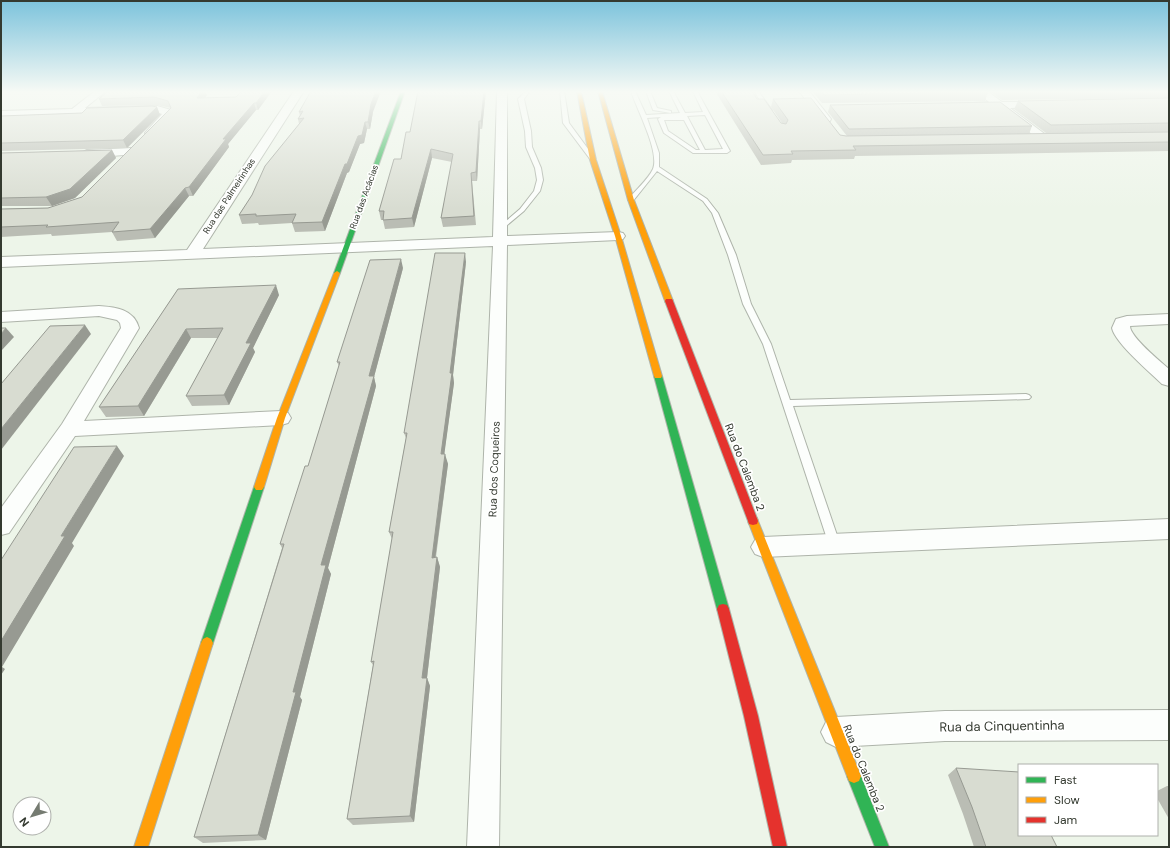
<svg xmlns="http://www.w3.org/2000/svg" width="1170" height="848" viewBox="0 0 1170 848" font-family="'DM Sans',sans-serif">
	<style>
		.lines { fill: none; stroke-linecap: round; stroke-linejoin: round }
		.lane-casing { stroke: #aeb4aa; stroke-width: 2 }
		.street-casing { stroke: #aeb4aa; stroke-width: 2 }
		.fast-casing { stroke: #aeb4aa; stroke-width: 2 }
		.slow-casing { stroke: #aeb4aa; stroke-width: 2 }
		.jam-casing { stroke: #aeb4aa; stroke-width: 2 }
		.lane { fill: #fcfefc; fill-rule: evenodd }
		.street { fill: #fcfefc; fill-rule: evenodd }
		.fast { fill: #30b455; fill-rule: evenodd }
		.slow { fill: #ff9f0a; fill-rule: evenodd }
		.jam { fill: #e5322d; fill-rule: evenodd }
		.wall { fill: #babdb4 }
		.shaded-wall { fill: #979a92 }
		.building { fill: #d8dcd1; stroke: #979a92 }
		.labels { text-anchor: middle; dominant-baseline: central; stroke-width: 3.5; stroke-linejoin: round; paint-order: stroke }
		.far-street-label { font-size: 9px; fill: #343a30; stroke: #fff }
		.street-label { font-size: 11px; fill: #343a30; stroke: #fff }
		.near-street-label { font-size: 13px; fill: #343a30; stroke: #fff }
	</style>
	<rect width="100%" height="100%" fill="#edf5e9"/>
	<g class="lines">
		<!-- lane casing -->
		<g class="lane-casing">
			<g id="lane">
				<path d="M526 91H530L524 99 531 131 532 147 541 168 543 180 540 191 524 211 500 231 498 230V228L520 209 534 191 537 180 535 168 526 147 525 131 518 99Z"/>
				<path d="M560 91H564L569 123 594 157V159H590L563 123Z"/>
				<path d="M631 91H635L646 115 680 113 669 91H673L685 113 703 112 693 91H697L730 151 727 153H693L664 133 658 119 661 117 647 118 659 153V167L707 199 718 213 736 255 751 304 771 344 790 400 1026 394 1029 395 1031 397 1029 399 793 406 840 544 838 548 834 549 830 548 763 344 743 304 728 255 712 213 703 201 657 171 633 201 628 200C635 190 648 180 653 169 660 151 636 108 631 91ZM705 115 723 149 705 150 687 116ZM664 120H684L700 150H696L668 131Z"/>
				<path d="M646 91H650L657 108 671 111V113L653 110Z"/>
				<path d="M754 91H758L772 110 771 111H767Z"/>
			</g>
		</g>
		<!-- street casing -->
		<g class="street-casing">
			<g id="street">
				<path d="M95 91H106L85 108 157 106 171 110 173 115 155 135 151 136 145 133 162 114 156 112 1 117V111L72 109Z"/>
				<path d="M294 91H304L203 249 493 237 497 91H507V236L618 232 623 233 625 236 623 239 618 240 507 245 499 847H467L493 246 1 267V257L187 250Z"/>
				<path d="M799 91H809L831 119 830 121H822Z"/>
				<path d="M976 91H987L1002 102H1047L1048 104 1043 107 1010 108 1050 138 1044 141 1040 140 997 108 973 107 972 105 973 103 989 102Z"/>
				<path d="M132 148 136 150 138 152 136 154 87 158 83 156 81 154 83 152 87 150Z"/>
				<path d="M99 306C115 307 134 309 139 328L84 421 281 411 288 413 291 418 288 423 281 425 75 436 9 533 1 535V508L62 424 121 328 120 323 117 320 99 316 1 322V312Z"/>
				<path d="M1169 314V324L1130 326C1130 337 1160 361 1169 369V386L1162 384C1151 373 1115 343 1112 328L1116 319 1127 316Z"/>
				<path d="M1169 519V539L763 557 755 554 751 547 755 540 763 537Z"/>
				<path d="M1169 710V740L945 741 836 747 826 742 821 732 826 722 836 717 945 711Z"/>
			</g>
		</g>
		<!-- fast casing -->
		<g class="fast-casing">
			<g id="fast">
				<path d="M401 91H405L340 273 339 274H335L334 273Z"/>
				<path d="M658 373 662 376 729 609 727 613 723 614 719 613 717 609 654 376Z"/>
				<path d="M259 483 262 484 264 487 213 643 211 647 207 649 203 647 201 643 254 487 256 484Z"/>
				<path d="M854 769 859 771 889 847H875L847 776 849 771Z"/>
			</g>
		</g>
		<!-- slow casing -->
		<g class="slow-casing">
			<g id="slow">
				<path d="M577 91H581L596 160 621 236 662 376 661 378H655L654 376 615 236 590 160Z"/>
				<path d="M598 91H602L634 200 673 301 672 303H666L665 301 628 200Z"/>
				<path d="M337 271 340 273 285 418 264 487 262 490H256L254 487 277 418 334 273Z"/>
				<path d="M753 517 757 518 758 521 861 776 859 781 854 783 849 781 847 776 748 521 749 518Z"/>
				<path d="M207 637 211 639 213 643 148 847H134L201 643 203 639Z"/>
			</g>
		</g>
		<!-- jam casing -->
		<g class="jam-casing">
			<g id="jam">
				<path d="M666 299H672L673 301 758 521 757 524 753 525 749 524 748 521 665 301Z"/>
				<path d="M723 604 727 605 729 609 758 716 787 847H773L744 716 717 609 719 605Z"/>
			</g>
		</g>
		<!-- lane -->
		<use href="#lane" class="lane"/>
		<!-- street -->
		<use href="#street" class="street"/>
		<!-- fast -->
		<use href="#fast" class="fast"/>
		<!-- slow -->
		<use href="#slow" class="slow"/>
		<!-- jam -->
		<use href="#jam" class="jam"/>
	</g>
	<!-- wall -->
	<g class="wall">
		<path d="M242 91H272L258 110H256L228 144 229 147 193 196H189L155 238 117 241 112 232 52 236 51 234 1 237V209L48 208 82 197 171 108 157 105 102 106 99 99 207 95 205 98 236 97Z"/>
		<path d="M486 91 482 129H480L477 181H472L476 225 443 227 441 218 452 162 432 158 414 227 385 229 383 220H381L379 211 401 159 410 132Z"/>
		<path d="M715 91H752L757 99 781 123H782L771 107 773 99 840 135 847 136 828 112 830 105 1032 126 1029 134 1046 133 1014 109 1018 101 1169 98V151L855 156 854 159 792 160 791 163 761 165Z"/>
		<path d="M812 91H987L988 92 985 101 822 103Z"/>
		<path d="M989 91H1169V98L1002 100Z"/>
		<path d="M157 107 160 115 127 148 1 151V116L82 113Z"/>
		<path d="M299 112H373L370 129H367L364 143 360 144 349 172 347 173 325 231 295 232 292 223 259 225 258 223 242 224 239 215 299 124 298 119 300 116Z"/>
		<path d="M112 150 116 158 75 198 52 206H1V153Z"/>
		<path d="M466 262 453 375 454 383 444 454 448 464 436 557H437L440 567 427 678 430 686 414 822 353 825 347 819 373 665 371 662 392 539 389 532 406 438 404 433Z"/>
		<path d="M403 268 374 377 376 386 328 568 331 574 300 697 302 700 266 840 203 843 194 837 282 548 280 544 308 466 339 366 337 362Z"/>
		<path d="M178 289 279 295 253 348 255 352 229 405 192 406 186 396 218 338H191L144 416 106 417 99 407Z"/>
		<path d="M956 768 1057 847H974L963 814 948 775Z"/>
		<path d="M1167 786H1169V819L1157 798V791Z"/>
	</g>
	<!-- shaded-wall -->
	<g class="shaded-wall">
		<path d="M202 91H205L207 95 199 106 197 98Z"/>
		<path d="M265 91H272L258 110 256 103Z"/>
		<path d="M376 91H381L373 112 370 129 368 122 371 104Z"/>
		<path d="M484 91H486L482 129 481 121Z"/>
		<path d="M254 103 256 110 228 144 229 147 193 196 189 187 223 139Z"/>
		<path d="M157 107 160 115 127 148 123 140Z"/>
		<path d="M479 121 480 129 477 181 476 172Z"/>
		<path d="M365 122 367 129 364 143 360 144 349 172 347 173 325 231 322 222 345 164Z"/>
		<path d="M431 149 432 158 414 227 412 218Z"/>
		<path d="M112 150 116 158 75 198 52 206 46 197Z"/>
		<path d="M185 188 189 196 155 238 150 229Z"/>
		<path d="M465 253 466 262 453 375 454 383 443 464 441 454 450 373Z"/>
		<path d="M401 259 403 268 374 377 376 386 328 568 331 574 300 697 302 700 266 840 258 835 293 692 321 565 369 376Z"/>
		<path d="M276 285 279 295 253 348 255 352 229 405 224 395 246 343Z"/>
		<path d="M85 325 91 334 1 450V429Z"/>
		<path d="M6 328 14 337 1 351V334Z"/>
		<path d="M186 329 191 338 144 416 138 406Z"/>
		<path d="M117 446 124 456 72 543 74 546 2 667 5 669 1 675V641L61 536Z"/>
		<path d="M445 454 448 464 434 567 432 558Z"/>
		<path d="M437 557 440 567 426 686 422 678Z"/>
		<path d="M427 678 430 686 414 822 410 816Z"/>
	</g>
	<!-- building -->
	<g class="building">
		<path d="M108 91H202L197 98 236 97 242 91H265L256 103H254L223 139H226L189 187 185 188 150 229 112 232 119 222 46 227 48 225 1 227V209L48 208 82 197 171 108 168 101 154 97 99 99Z"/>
		<path d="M311 91H376L371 104 368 122H365L362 135 358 136 347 164H345L322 222 292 223 296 214 256 216V214L239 215 252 195 265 166 304 118 298 119 303 111 299 112Z"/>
		<path d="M418 91H484L481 121H479L476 172 471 173 474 216 441 218 453 154 431 149 412 218 383 220 384 211H379L394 159H401L406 132H410Z"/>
		<path d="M721 91H752L757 99H764L781 123 786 124 788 120 773 99 811 98 840 135 846 136 1169 132V142L853 146 856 150 791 151 793 154 763 155Z"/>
		<path d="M820 91H987L988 92 824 95Z"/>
		<path d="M1004 91H1087L1006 92Z"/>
		<path d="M1169 98V123L1051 125 1018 101Z"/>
		<path d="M1000 102 1032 126 849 129 830 105Z"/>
		<path d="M152 106 157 107 123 140 1 143V116L82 113 87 108Z"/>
		<path d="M112 150 70 189 46 197 1 198V153Z"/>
		<path d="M435 253H465L450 373H452L441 454H445L432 558 437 557 422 678H427L410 816 347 819 374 661 371 662 393 532H389L407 433H404Z"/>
		<path d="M401 259 369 376H374L321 565H326L293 692H296L258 835 194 837 284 544H280L305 466H308L340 362H337L370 260Z"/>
		<path d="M276 285 246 343H251L224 395 186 396 223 328 186 329 138 406 99 407 178 289Z"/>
		<path d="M85 325 1 429V384L50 326Z"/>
		<path d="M1 328H6L1 334Z"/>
		<path d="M117 446 61 536H65L1 641V560L74 447Z"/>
		<path d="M956 768 1019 772V835H1051L1057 847H986L972 807Z"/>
	</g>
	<!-- sky -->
	<linearGradient id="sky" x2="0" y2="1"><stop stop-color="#7cc3dc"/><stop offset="0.44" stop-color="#f7faf5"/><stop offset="1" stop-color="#f7faf5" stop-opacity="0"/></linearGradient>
	<rect width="1170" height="209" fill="url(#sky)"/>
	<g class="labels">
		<!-- far-street labels -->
		<g class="far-street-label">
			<text transform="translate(229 196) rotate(-57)">Rua das Palmeirinhas</text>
			<text transform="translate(364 197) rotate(-70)">Rua das Acácias</text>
		</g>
		<!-- street labels -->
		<g class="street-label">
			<text transform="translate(745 467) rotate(69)">Rua do Calemba 2</text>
			<text transform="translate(494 469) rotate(-88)">Rua dos Coqueiros</text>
			<text transform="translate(864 768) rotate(68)">Rua do Calemba 2</text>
		</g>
		<!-- near-street labels -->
		<g class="near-street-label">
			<text transform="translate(1002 726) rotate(-1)">Rua da Cinquentinha</text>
		</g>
	</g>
	<!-- border -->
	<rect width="1170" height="848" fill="none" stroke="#343a30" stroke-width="4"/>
	<!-- legend -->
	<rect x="1018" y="764" width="140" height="72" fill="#ffffff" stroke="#aeb0ac"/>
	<rect x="1026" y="777" width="20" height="6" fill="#30b455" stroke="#aeb0ac"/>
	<text x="1054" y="784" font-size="12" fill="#343a30">Fast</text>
	<rect x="1026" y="797" width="20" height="6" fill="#ff9f0a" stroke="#aeb0ac"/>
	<text x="1054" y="804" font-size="12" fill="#343a30">Slow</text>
	<rect x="1026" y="817" width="20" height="6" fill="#e5322d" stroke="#aeb0ac"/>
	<text x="1054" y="824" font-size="12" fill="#343a30">Jam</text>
	<!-- north arrow -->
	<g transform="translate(32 816) rotate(232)"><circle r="19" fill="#ffffff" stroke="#aeb0ac"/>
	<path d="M0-3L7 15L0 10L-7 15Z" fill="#757b71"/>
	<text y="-6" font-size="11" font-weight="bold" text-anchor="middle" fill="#343a30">N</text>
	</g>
</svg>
